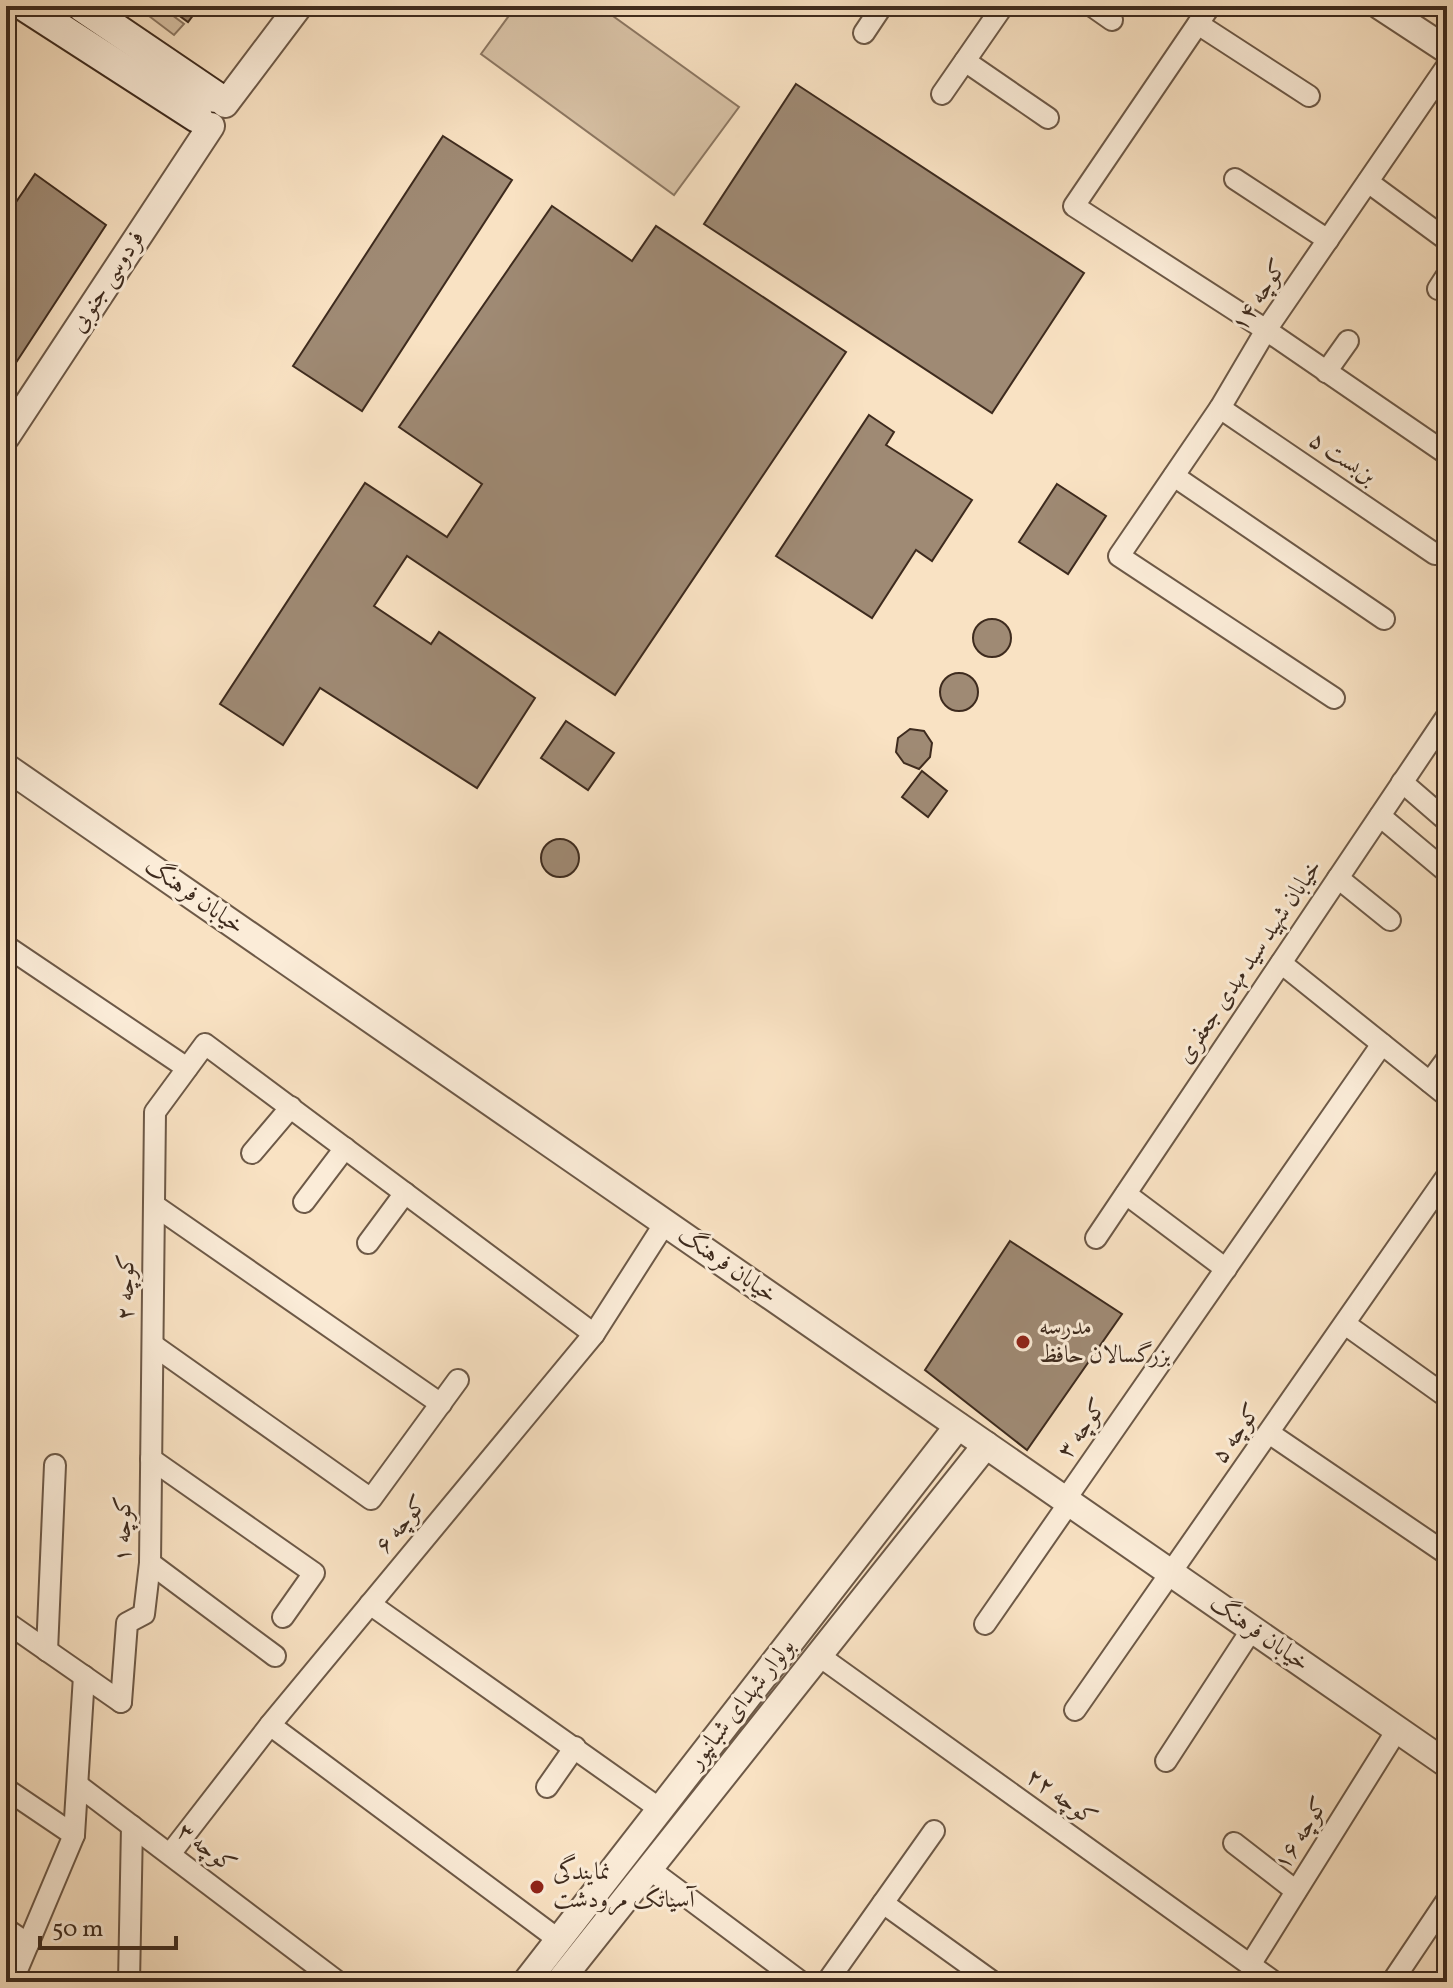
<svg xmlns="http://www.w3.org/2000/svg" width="1453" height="1988" viewBox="0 0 1453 1988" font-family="Vollkorn,Amiri,serif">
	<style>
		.green { fill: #d9c3a7; stroke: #8c7762; stroke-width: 2 }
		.building { fill: #9f8a74; stroke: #3e2b1e; stroke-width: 2 }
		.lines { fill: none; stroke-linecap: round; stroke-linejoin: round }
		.minor-casing { stroke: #6d5947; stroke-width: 24 }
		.tertiary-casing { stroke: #6d5947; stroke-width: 30 }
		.secondary-casing { stroke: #3e2b1e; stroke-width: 34 }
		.minor { stroke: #fbecd8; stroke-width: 20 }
		.tertiary { stroke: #fbecd8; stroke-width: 26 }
		.secondary { stroke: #fbecd8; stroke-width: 30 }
		.poi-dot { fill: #8f2418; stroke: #fbecd8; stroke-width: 3 }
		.labels { text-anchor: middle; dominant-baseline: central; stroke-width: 6; stroke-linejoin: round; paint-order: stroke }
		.street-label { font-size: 24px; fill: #3e2b1e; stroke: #fbecd8 }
		.poi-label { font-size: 24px; fill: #3e2b1e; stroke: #fbecd8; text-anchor: start }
	</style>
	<rect width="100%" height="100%" fill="#f9e2c3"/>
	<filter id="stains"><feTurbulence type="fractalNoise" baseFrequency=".0025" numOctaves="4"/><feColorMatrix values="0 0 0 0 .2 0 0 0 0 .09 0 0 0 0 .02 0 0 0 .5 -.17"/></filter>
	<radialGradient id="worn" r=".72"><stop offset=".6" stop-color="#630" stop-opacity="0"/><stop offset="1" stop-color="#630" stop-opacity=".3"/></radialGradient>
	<!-- green -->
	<g class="green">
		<path d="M145 6H160L184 24 174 35 141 10Z"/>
		<path d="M516 6H599L739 107 674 195 481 54Z"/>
	</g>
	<!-- building -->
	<g class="building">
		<path d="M166 6H200L188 22Z"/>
		<path d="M796 84 1084 273 992 413 704 224Z"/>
		<path d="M443 136 512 180 362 411 293 366Z"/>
		<path d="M35 174 106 225 6 378V217Z"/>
		<path d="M552 206 632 261 656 226 846 352 615 695 407 556 374 606 431 644 439 632 535 698 477 788 320 688 283 745 220 704 365 483 447 537 482 484 399 427Z"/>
		<path d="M869 415 894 432 886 445 972 500 932 561 916 550 872 618 776 556Z"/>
		<path d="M1057 484 1106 516 1068 574 1019 542Z"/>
		<circle cx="992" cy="638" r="19"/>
		<circle cx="959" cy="692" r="19"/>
		<path d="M566 721 614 753 588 790 541 758Z"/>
		<path d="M910 729 924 731 932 743 930 757 919 769 904 763 896 752 898 738Z"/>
		<path d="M922 771 947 791 928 817 902 797Z"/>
		<circle cx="560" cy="858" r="19"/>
		<path d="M1010 1241 1122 1314 1027 1450 925 1370Z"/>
	</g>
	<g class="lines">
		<!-- minor casing -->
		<g class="minor-casing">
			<g id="minor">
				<path d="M1092 6 1112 20"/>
				<path d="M1210 6 1074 206 1266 330 1447 454"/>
				<path d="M1198 24 1309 96"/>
				<path d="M864 33 882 6"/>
				<path d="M965 61 1048 118"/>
				<path d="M942 94 1003 6"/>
				<path d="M1235 179 1328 240"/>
				<path d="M1368 182 1447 240"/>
				<path d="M1438 289 1447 275"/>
				<path d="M1326 372 1348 341"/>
				<path d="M1220 408 1435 554"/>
				<path d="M1174 476 1384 619"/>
				<path d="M1334 698 1119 556 1220 408 1266 330 1447 66"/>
				<path d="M1402 782 1447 821"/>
				<path d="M1380 816 1447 872"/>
				<path d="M1338 878 1390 920"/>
				<path d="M6 946 187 1068"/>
				<path d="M1281 963 1447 1096"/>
				<path d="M1430 1082 1447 1059"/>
				<path d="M252 1153 291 1107"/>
				<path d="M1126 1194 1226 1269"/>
				<path d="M304 1202 345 1148"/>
				<path d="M154 1205 441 1404"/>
				<path d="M1096 1238 1447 716"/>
				<path d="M368 1243 405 1193"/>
				<path d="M1345 1324 1447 1397"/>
				<path d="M153 1345 371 1499 458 1380"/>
				<path d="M1269 1433 1447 1554"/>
				<path d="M151 1459 314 1573 283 1617"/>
				<path d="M1065 1500 1382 1044"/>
				<path d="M150 1563 275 1656"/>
				<path d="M370 1604 660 1809"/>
				<path d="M6 1622 121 1702"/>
				<path d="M985 1624 1069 1503"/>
				<path d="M47 1651 55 1465"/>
				<path d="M818 1655 1274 1982"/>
				<path d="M121 1702 127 1623 144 1614 150 1563 155 1112 205 1044 594 1334"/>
				<path d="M1075 1710 1447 1176"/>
				<path d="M270 1725 559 1940"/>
				<path d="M1166 1761 1252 1629"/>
				<path d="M79 1786 338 1982"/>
				<path d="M547 1787 575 1747"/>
				<path d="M6 1789 74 1835"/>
				<path d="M1234 1843 1296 1891"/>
				<path d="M170 1854 270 1725 594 1334 665 1223"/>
				<path d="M648 1868 801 1982"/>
				<path d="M883 1903 993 1982"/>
				<path d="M6 1929 28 1944"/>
				<path d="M1250 1965 1397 1730"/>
				<path d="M12 1982 74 1835 84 1676"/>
				<path d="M129 1982 132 1826"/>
				<path d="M827 1982 934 1831"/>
				<path d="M1392 1982 1447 1900"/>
			</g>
		</g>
		<!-- tertiary casing -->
		<g class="tertiary-casing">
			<g id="tertiary">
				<path d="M1380 6 1447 50"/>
				<path d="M225 104 299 6"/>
				<path d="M6 437 211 126"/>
				<path d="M6 767 1447 1764"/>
				<path d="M526 1982 958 1426"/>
				<path d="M559 1982 986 1445"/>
			</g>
		</g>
		<!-- secondary casing -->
		<g class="secondary-casing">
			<g id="secondary">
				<path d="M25 6 197 117"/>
				<path d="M82 6 216 97"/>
			</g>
		</g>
		<!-- minor -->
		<use href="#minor" class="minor"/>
		<!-- tertiary -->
		<use href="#tertiary" class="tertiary"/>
		<!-- secondary -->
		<use href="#secondary" class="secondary"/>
	</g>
	<!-- markers -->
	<g class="poi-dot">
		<circle cx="1023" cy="1342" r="8"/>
		<circle cx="537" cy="1887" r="8"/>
	</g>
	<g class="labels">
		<!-- street labels -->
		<g class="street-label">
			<text transform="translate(108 282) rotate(-57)">فردوسی جنوبی</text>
			<text transform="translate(1260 296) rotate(-57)">کوچه ۱۴</text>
			<text transform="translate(1342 459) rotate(34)">بن‌بست ۵</text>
			<text transform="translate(194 897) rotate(35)">خیابان فرهنگ</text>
			<text transform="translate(1250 962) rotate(-56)">خیابان شهید سید مهدی جعفری</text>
			<text transform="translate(727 1266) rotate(35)">خیابان فرهنگ</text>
			<text transform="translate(127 1287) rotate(-89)">کوچه ۲</text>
			<text transform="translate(1083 1429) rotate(-55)">کوچه ۳</text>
			<text transform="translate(1237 1434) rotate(-55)">کوچه ۵</text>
			<text transform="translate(402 1525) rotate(-50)">کوچه ۶</text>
			<text transform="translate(124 1529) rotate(-89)">کوچه ۱</text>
			<text transform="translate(1259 1634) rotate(35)">خیابان فرهنگ</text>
			<text transform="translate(742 1704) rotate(-52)">بولوار شهدای شبانپور</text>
			<text transform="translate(1061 1798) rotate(36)">کوچه ۲۲</text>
			<text transform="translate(1302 1834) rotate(-58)">کوچه ۱۶</text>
			<text transform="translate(206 1849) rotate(37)">کوچه ۳</text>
		</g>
		<!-- poi labels -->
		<g class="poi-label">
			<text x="1039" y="1328">مدرسه<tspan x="1039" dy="28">بزرگسالان حافظ</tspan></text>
			<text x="553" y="1873">نمایندگی<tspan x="553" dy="28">آسیاتک مرودشت</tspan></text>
		</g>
	</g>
	<!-- margin -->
	<rect width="1453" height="1988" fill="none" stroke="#f9e2c3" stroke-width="32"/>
	<rect x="8" y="8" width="1437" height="1972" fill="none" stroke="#3e2b1e" stroke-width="4"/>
	<rect x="16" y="16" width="1421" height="1956" fill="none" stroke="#3e2b1e" stroke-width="2"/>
	<!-- scale -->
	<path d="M40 1936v12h136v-12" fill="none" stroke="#3e2b1e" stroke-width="4"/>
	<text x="52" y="1936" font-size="24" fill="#3e2b1e" stroke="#fbecd8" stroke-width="6" paint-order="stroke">50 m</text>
	<rect width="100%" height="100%" filter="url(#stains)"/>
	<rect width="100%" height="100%" fill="url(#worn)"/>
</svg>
